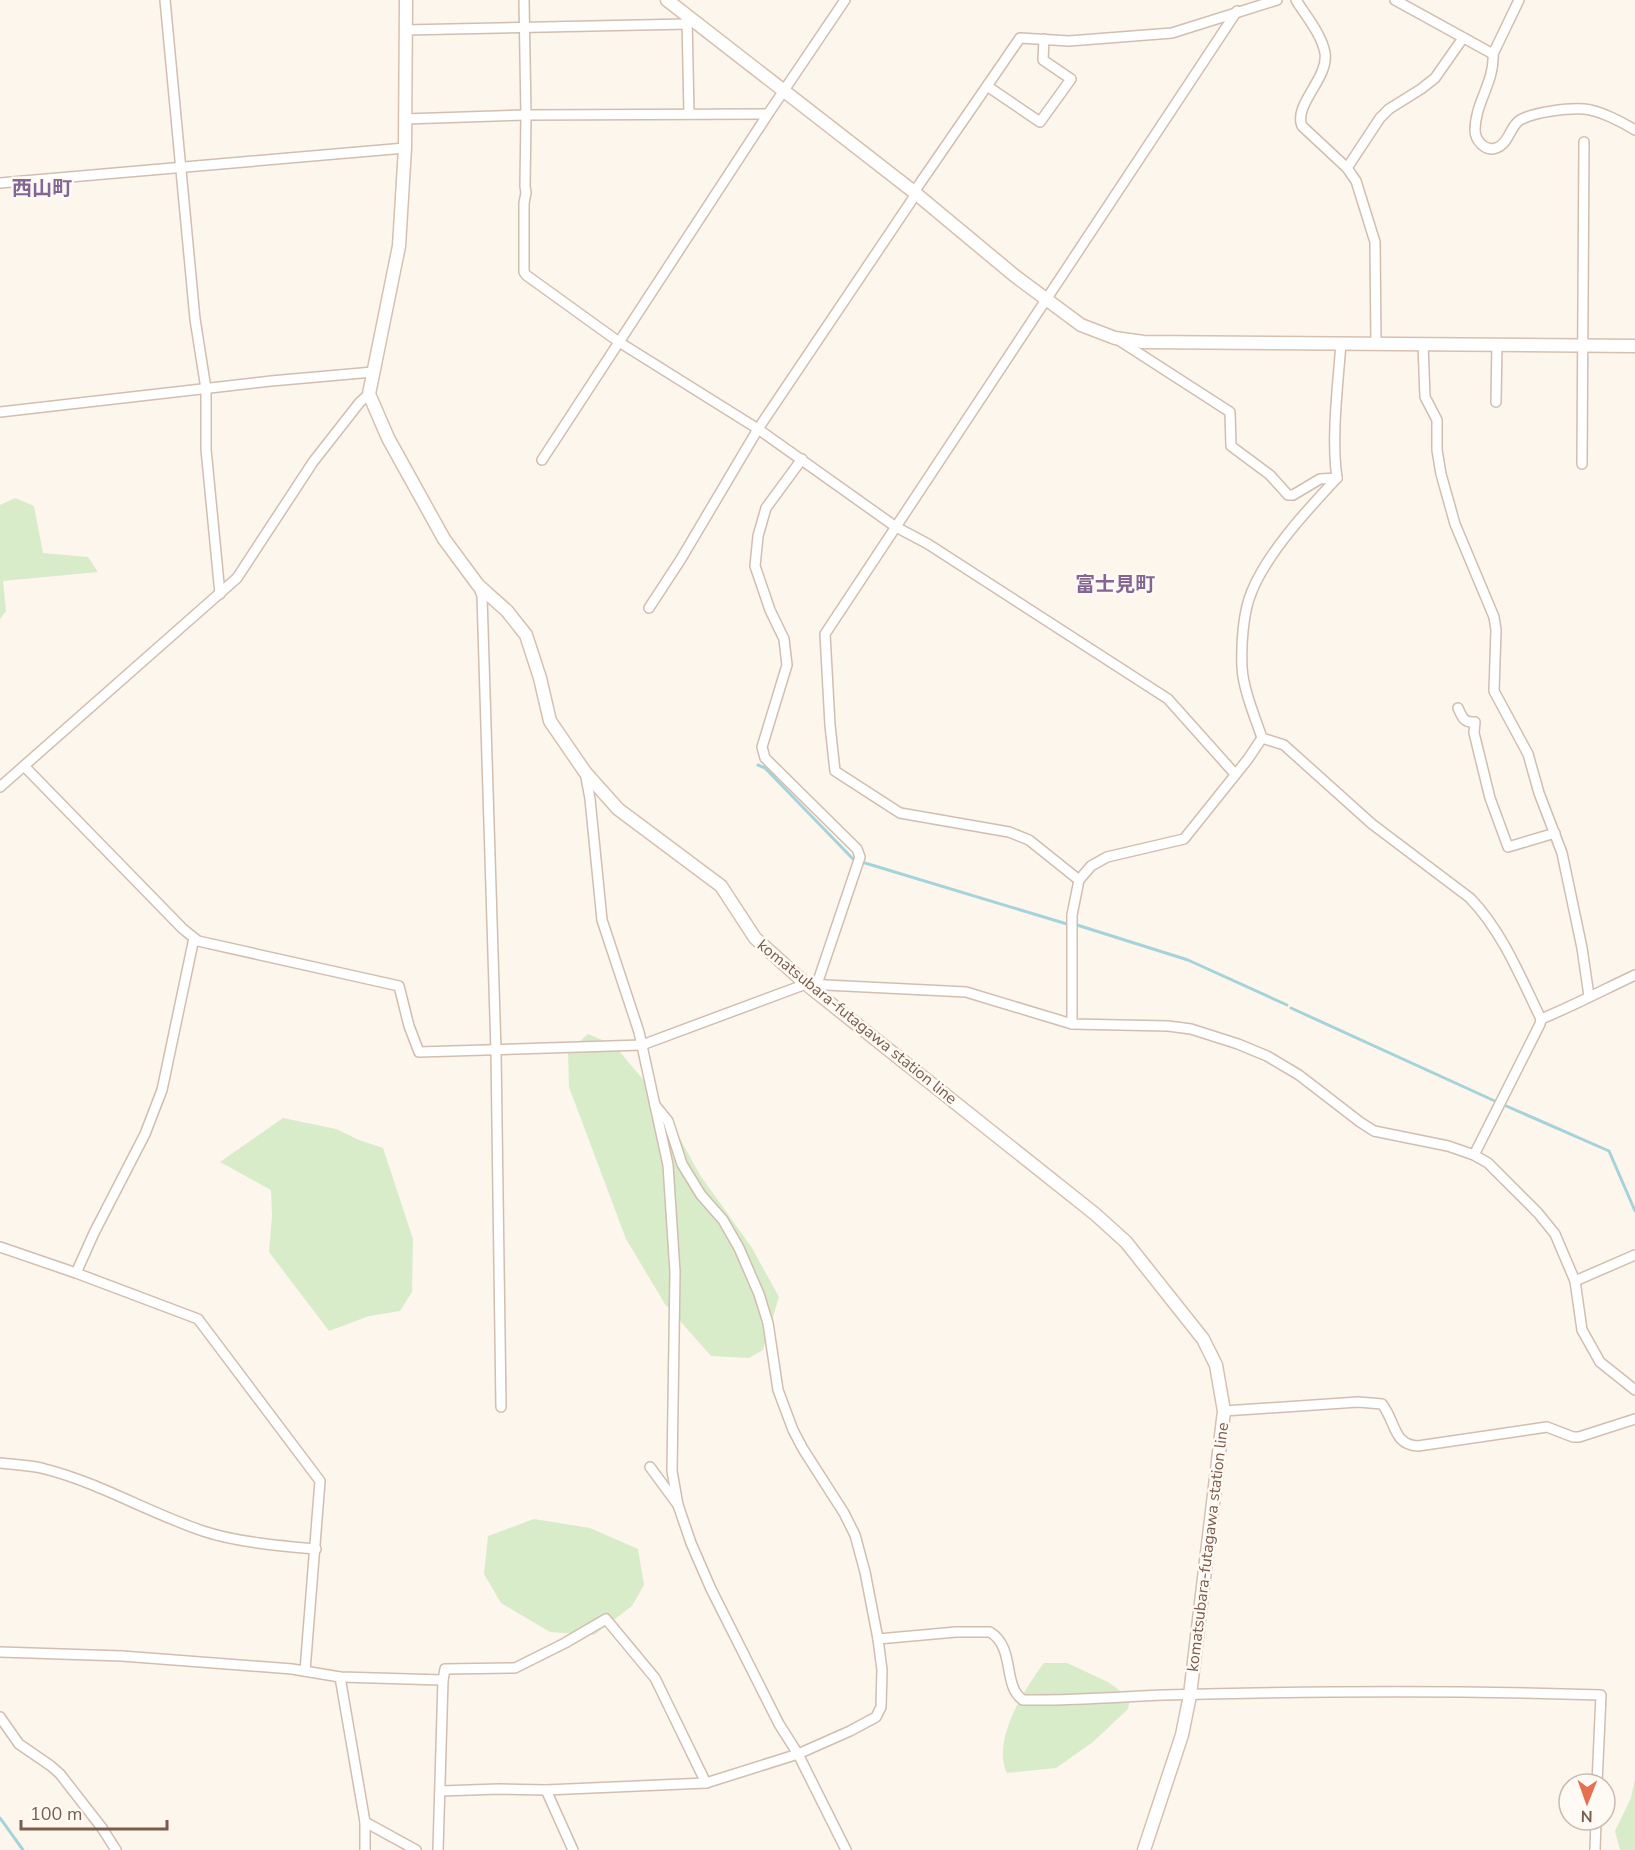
<svg xmlns="http://www.w3.org/2000/svg" width="1635" height="1850" viewBox="0 0 1635 1850" font-family="'Nunito Sans','Noto Sans JP',sans-serif">
	<style>
		.green { fill: #d8ecc9 }
		.lines { fill: none; stroke-linecap: round; stroke-linejoin: round }
		.stream { stroke: #a5d3da; stroke-width: 3 }
		.street-casing { stroke: #d1beb0; stroke-width: 12 }
		.secondary-casing { stroke: #d6c0b0; stroke-width: 15 }
		.street { stroke: #fff; stroke-width: 9 }
		.secondary { stroke: #fff; stroke-width: 12 }
		.labels { text-anchor: middle; dominant-baseline: central; stroke-width: 5; stroke-linejoin: round; paint-order: stroke }
		.street-label { font-size: 16px; fill: #7a5c4d; stroke: #fffaf3 }
		.quarter-label { font-size: 20px; font-weight: bold; fill: #846695; stroke: #fffaf3 }
	</style>
	<rect width="100%" height="100%" fill="#fdf6ec"/>
	<!-- green -->
	<g class="green">
		<path d="M15 498 34 506 43 553 88 557 98 572 3 581 6 611 0 619V505Z"/>
		<path d="M588 1034 614 1045 656 1095 700 1175 752 1248 779 1297 763 1350 749 1358 711 1356 665 1304 626 1239 569 1087 568 1052Z"/>
		<path d="M283 1118 336 1129 359 1140 383 1148 413 1239 412 1292 400 1311 369 1316 329 1331 269 1252 272 1216 271 1190 220 1162Z"/>
		<path d="M534 1519 590 1528 638 1549 644 1585 632 1606 594 1635 550 1632 501 1603 484 1574 488 1536Z"/>
		<path d="M1044 1663H1067L1108 1682 1126 1695 1129 1703 1128 1709 1093 1742 1056 1768 1007 1773C991 1741 1025 1688 1044 1663Z"/>
		<path d="M1635 1778V1850H1620L1615 1831 1631 1798Z"/>
	</g>
	<g class="lines">
		<!-- stream -->
		<g class="stream">
			<path d="M758 765 765 768 853 859"/>
			<path d="M865 863 1067 924"/>
			<path d="M1077 925 1188 960 1287 1005"/>
			<path d="M1291 1008 1497 1102"/>
			<path d="M1504 1105 1609 1151 1635 1211"/>
			<path d="M0 1818 23 1850"/>
		</g>
		<!-- street casing -->
		<g class="street-casing">
			<g id="street">
				<path d="M165 0 195 319 206 389V449L220 594"/>
				<path d="M524 0 526 115 525 186 526 193 524 203V272L526 275 619 342 758 429 896 527 928 544 1168 699 1235 774"/>
				<path d="M1296 0C1306 16 1322 35 1325 53 1329 78 1293 105 1302 126L1347 168 1356 181 1375 242 1376 343"/>
				<path d="M1395 0 1493 54"/>
				<path d="M1519 0 1493 54C1495 81 1475 103 1475 130 1475 140 1485 152 1496 148 1509 144 1510 126 1520 120 1534 112 1568 108 1584 109 1599 110 1622 122 1635 130"/>
				<path d="M687 19 689 113"/>
				<path d="M405 30 687 24"/>
				<path d="M987 86 1040 122 1071 79 1043 60 1044 39"/>
				<path d="M405 119 526 115 768 114"/>
				<path d="M1347 168 1380 118 1389 109 1421 89 1435 78 1463 38"/>
				<path d="M0 183 405 148"/>
				<path d="M914 192 1020 38 1069 41 1172 33 1277 0"/>
				<path d="M1120 341 1230 412 1231 446 1270 475 1288 495H1293L1320 479 1337 478"/>
				<path d="M1423 344 1425 397 1437 420V450L1441 474 1455 524 1494 617 1496 630 1494 691 1528 754 1539 793 1562 853 1582 948 1589 996"/>
				<path d="M1496 402 1497 344"/>
				<path d="M0 412 271 381 373 372"/>
				<path d="M802 459 766 508 758 536 755 566 770 610 784 639 787 665 762 747 765 758 857 849 860 857 817 984"/>
				<path d="M542 460 768 114 845 0"/>
				<path d="M1582 464 1584 142"/>
				<path d="M1337 478C1331 439 1338 384 1341 343"/>
				<path d="M479 588 482 596 496 1051 501 1407"/>
				<path d="M649 608 681 559 758 429 916 194"/>
				<path d="M1458 708C1462 717 1464 723 1475 722L1474 733 1490 798 1508 847 1555 833"/>
				<path d="M1262 738 1284 745 1372 824 1470 898C1502 931 1521 978 1541 1019L1540 1024 1474 1155"/>
				<path d="M1262 738C1255 717 1243 689 1242 667 1241 646 1243 611 1252 591 1268 552 1308 509 1337 478"/>
				<path d="M24 766 183 929 198 941 399 986 409 1026 419 1052 642 1045 806 984 966 992 1072 1024 1168 1026 1191 1029 1238 1044 1267 1056 1299 1075 1360 1122 1374 1131 1448 1146 1474 1155 1488 1163 1538 1213 1555 1234 1575 1281 1582 1330 1600 1362 1635 1390"/>
				<path d="M585 772 590 799 602 920 639 1032 668 1165 675 1272 672 1471 678 1505"/>
				<path d="M0 787 237 578 313 462 360 402 369 394"/>
				<path d="M1079 880 1029 840 1009 832 900 813 835 771 830 725 825 634 1237 11"/>
				<path d="M1541 1019C1573 1006 1603 990 1635 975"/>
				<path d="M1072 1024V915L1079 880 1091 866 1107 857 1184 839 1248 759 1262 738"/>
				<path d="M0 1247 76 1273 198 1319 320 1481 305 1671"/>
				<path d="M76 1273 94 1233 145 1134 162 1090 194 938"/>
				<path d="M1575 1281 1635 1255"/>
				<path d="M1224 1411 1358 1402 1382 1404C1396 1422 1393 1445 1418 1446L1547 1427 1573 1437H1579L1635 1419"/>
				<path d="M0 1463C15 1465 31 1465 45 1469 100 1483 149 1513 203 1531 235 1542 281 1546 316 1549"/>
				<path d="M650 1467 678 1505 691 1543 711 1589 779 1724 798 1754 846 1850"/>
				<path d="M878 1639 956 1632H990C1016 1648 1002 1686 1023 1700 1070 1701 1117 1697 1164 1695 1309 1691 1456 1690 1601 1695L1597 1784"/>
				<path d="M0 1652 122 1656 292 1669 340 1677 443 1680"/>
				<path d="M340 1677 365 1822V1850"/>
				<path d="M0 1717 19 1744 51 1766 60 1774 102 1828 116 1850"/>
				<path d="M546 1790 573 1850"/>
				<path d="M441 1791 499 1789 546 1790 706 1783 798 1754 850 1731 876 1717 881 1707 882 1670 878 1639 865 1572 855 1535 844 1513 803 1449 793 1430 778 1390 768 1323 759 1294 739 1248 723 1220 701 1195 682 1164 668 1121 655 1105"/>
				<path d="M365 1822 416 1850"/>
				<path d="M438 1850 443 1680 445 1669 515 1668 565 1643 606 1619 655 1678 706 1783"/>
				<path d="M1595 1850 1596 1820"/>
			</g>
		</g>
		<!-- secondary casing -->
		<g class="secondary-casing">
			<g id="secondary">
				<path d="M406 0 405 148 399 246 369 394 388 438 444 539 478 585 507 611 526 635 540 678 550 721 585 772 618 809 721 886 755 938 806 984 1095 1214 1126 1242 1203 1339 1216 1365 1224 1411 1190 1695 1182 1735 1144 1850"/>
				<path d="M667 0 914 192 1015 276 1081 325 1115 338 1143 342 1635 346"/>
			</g>
		</g>
		<!-- street -->
		<use href="#street" class="street"/>
		<!-- secondary -->
		<use href="#secondary" class="secondary"/>
	</g>
	<g class="labels">
		<!-- street labels -->
		<g class="street-label">
			<text transform="translate(857 1022) rotate(39)">komatsubara-futagawa station line</text>
			<text transform="translate(1208 1547) rotate(-83)">komatsubara-futagawa station line</text>
		</g>
		<!-- quarter labels -->
		<g class="quarter-label">
			<text x="42" y="188">西山町</text>
			<text x="1115" y="584">富士見町</text>
		</g>
	</g>
	<!-- north arrow -->
	<g transform="translate(1587 1802) rotate(181)"><circle r="28" fill="#fffaf3" stroke="#cabbb1" stroke-width="1.5"/>
	<path d="M0-4.5L10 22L0 15L-10 22Z" fill="#e76f51"/>
	<text y="-9" font-size="16" font-weight="bold" text-anchor="middle" fill="#7a5c4d">N</text>
	</g>
	<!-- scale -->
	<path d="M21 1820v9h146v-9" fill="none" stroke="#7a5c4d" stroke-width="3"/>
	<text x="30" y="1820" font-size="18" fill="#7a5c4d" stroke="#fffaf3" stroke-width="4.5" paint-order="stroke">100 m</text>
</svg>
